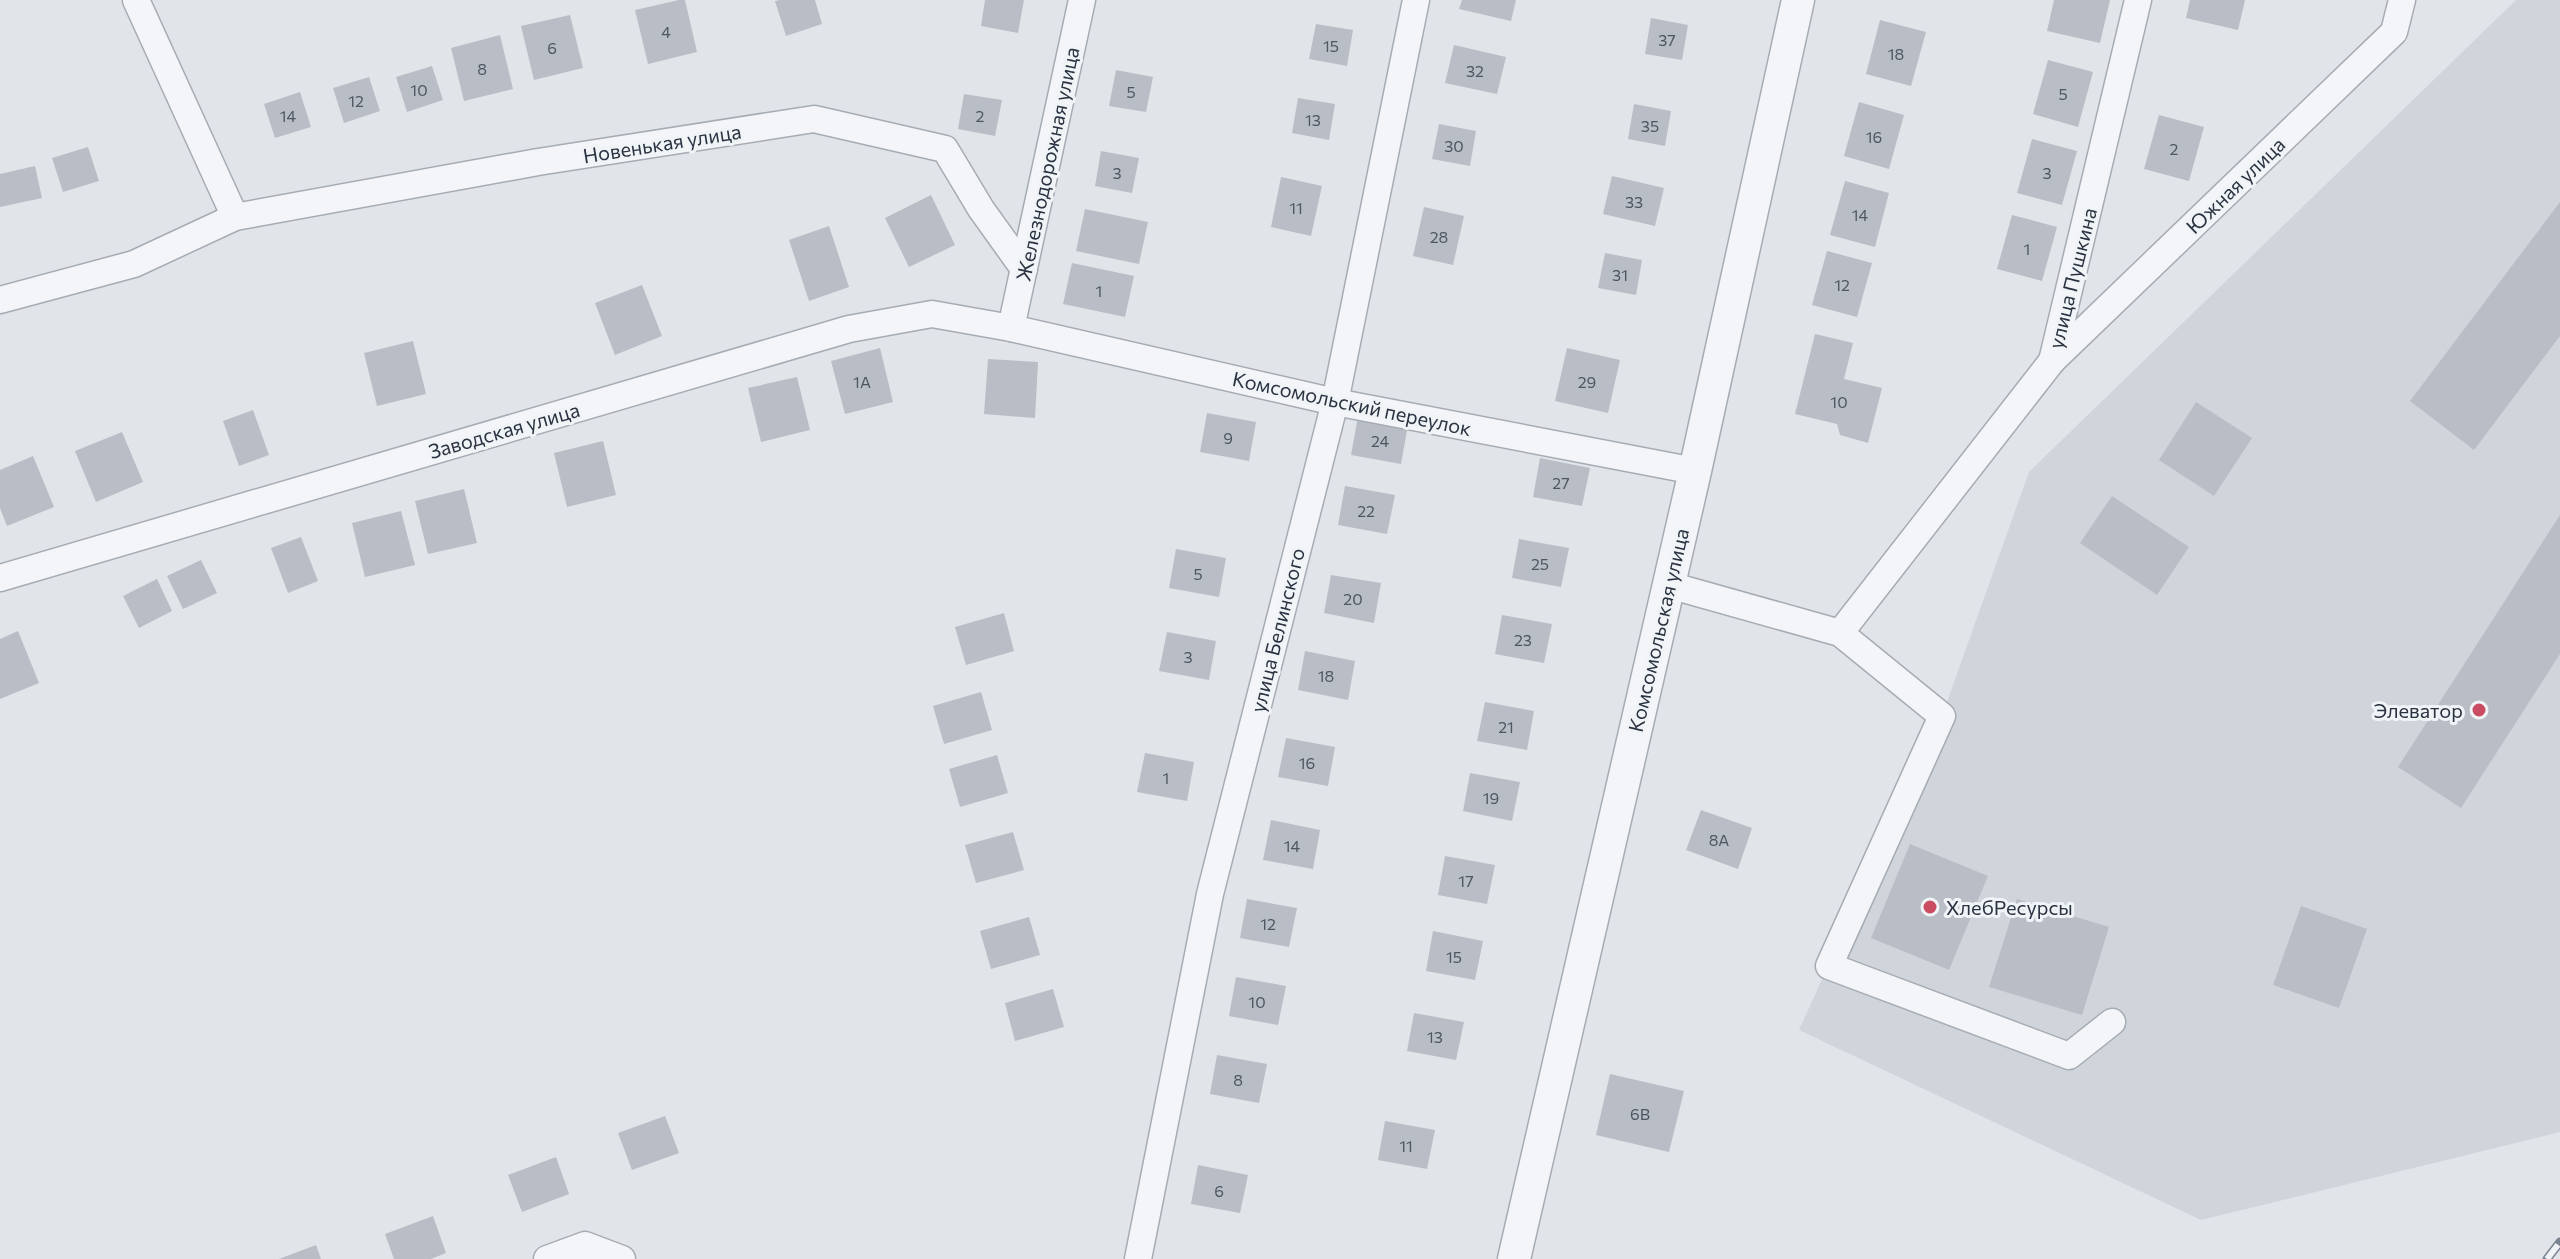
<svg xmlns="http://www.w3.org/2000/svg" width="2560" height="1259" viewBox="0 0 2560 1259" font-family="Commissioner,sans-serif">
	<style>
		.built { fill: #d0d4db }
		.building { fill: #b9bec6 }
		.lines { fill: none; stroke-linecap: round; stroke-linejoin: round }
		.minor-casing { stroke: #a6acb3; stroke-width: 29 }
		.tertiary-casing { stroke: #a6acb3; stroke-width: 35 }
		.minor { stroke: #f4f5f8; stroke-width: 26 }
		.tertiary { stroke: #f4f5f8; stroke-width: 32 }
		.rail-casing { stroke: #7b8592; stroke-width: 9 }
		.rail { stroke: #f1f4f7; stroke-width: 6; stroke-dasharray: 18; stroke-linecap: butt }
		.poi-dot { fill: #c94c62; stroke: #f1f4f7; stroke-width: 3 }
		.labels { text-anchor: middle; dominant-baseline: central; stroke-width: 6; stroke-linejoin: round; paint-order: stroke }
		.number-label { font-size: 16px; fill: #4e5662 }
		.street-label { font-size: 20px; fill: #2a3341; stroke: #f1f4f7 }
		.poi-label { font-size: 20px; fill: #2a3341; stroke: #f1f4f7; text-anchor: end }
	</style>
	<rect width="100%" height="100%" fill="#e1e5e9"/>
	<!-- built -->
	<path class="built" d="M2516 0H2560V1132L2201 1220 1799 1030 1942 716 2029 472Z"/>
	<!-- building -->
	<g class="building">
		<path d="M679 0H685L697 52 648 64 635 10Z"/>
		<path d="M780 0H815L822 24 786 36 775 1Z"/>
		<path d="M985 0H1024L1018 33 981 26Z"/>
		<path d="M1462 0H1516L1511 21 1459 9Z"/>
		<path d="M2054 0H2110L2100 43 2047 31Z"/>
		<path d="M2190 0H2245L2238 30 2186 18Z"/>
		<path d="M570 15 583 68 534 80 521 26Z"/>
		<path d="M1651 18 1688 25 1682 60 1645 54Z"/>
		<path d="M1880 20 1926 32 1911 86 1866 74Z"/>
		<path d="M1316 24 1353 30 1347 66 1309 59Z"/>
		<path d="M500 35 513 89 464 101 451 48Z"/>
		<path d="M1454 45 1506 57 1497 94 1445 83Z"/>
		<path d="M2048 60 2093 72 2078 127 2033 114Z"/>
		<path d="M432 66 443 100 407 112 396 77Z"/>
		<path d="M1116 70 1153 77 1146 112 1109 106Z"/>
		<path d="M369 77 380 111 344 123 333 88Z"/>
		<path d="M300 92 311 127 275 138 264 104Z"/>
		<path d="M964 94 1002 100 995 136 958 129Z"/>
		<path d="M1298 98 1335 104 1329 140 1292 133Z"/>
		<path d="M1859 102 1904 115 1889 169 1844 156Z"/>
		<path d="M1634 104 1671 111 1665 146 1628 139Z"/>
		<path d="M2159 115 2204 127 2189 181 2144 169Z"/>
		<path d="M1439 124 1476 131 1470 166 1432 159Z"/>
		<path d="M2032 139 2077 151 2062 205 2017 193Z"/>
		<path d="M88 147 99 181 63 192 52 158Z"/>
		<path d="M1101 151 1139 158 1132 193 1095 186Z"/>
		<path d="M35 166 42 198 0 207V174Z"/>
		<path d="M1612 176 1664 188 1655 226 1603 214Z"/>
		<path d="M1281 177 1322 186 1311 236 1271 227Z"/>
		<path d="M1845 181 1889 193 1875 247 1830 235Z"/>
		<path d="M931 195 955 245 909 267 885 218Z"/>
		<path d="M2560 202V336L2474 450 2410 401Z"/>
		<path d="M1424 207 1464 216 1453 265 1413 256Z"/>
		<path d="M1085 209 1148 222 1139 264 1076 251Z"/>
		<path d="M2012 215 2057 227 2042 281 1997 269Z"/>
		<path d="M829 226 849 287 809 301 789 240Z"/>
		<path d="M1827 251 1872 263 1857 317 1812 305Z"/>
		<path d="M1605 253 1642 260 1636 295 1598 288Z"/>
		<path d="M1072 263 1134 276 1125 317 1063 304Z"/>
		<path d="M642 285 662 336 615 355 595 303Z"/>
		<path d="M1815 334 1853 343 1844 379 1882 388 1868 443 1840 435 1837 424 1795 414Z"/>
		<path d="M413 341 426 394 377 406 364 353Z"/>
		<path d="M880 348 893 402 845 414 831 361Z"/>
		<path d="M1567 348 1620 360 1608 413 1555 401Z"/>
		<path d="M988 359 1038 362 1035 418 984 414Z"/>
		<path d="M797 377 810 430 761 442 748 388Z"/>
		<path d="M2196 402 2252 438 2214 496 2159 460Z"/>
		<path d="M253 410 269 455 239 466 223 421Z"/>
		<path d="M1207 413 1256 422 1249 461 1200 452Z"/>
		<path d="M1358 416 1408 425 1401 464 1351 455Z"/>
		<path d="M122 432 143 482 96 502 75 451Z"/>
		<path d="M603 441 616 495 567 507 554 453Z"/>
		<path d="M33 456 54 507 7 526 0 508V470Z"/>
		<path d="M1540 458 1590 468 1582 506 1533 497Z"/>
		<path d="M1345 486 1395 495 1387 534 1338 525Z"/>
		<path d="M464 489 477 543 428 554 415 501Z"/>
		<path d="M2112 496 2189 547 2157 595 2080 543Z"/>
		<path d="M401 511 415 565 365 577 352 523Z"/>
		<path d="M2560 515V654L2461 808 2398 767Z"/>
		<path d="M301 537 318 581 288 593 271 548Z"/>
		<path d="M1519 539 1569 548 1561 587 1512 578Z"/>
		<path d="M1176 549 1226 558 1219 597 1169 588Z"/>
		<path d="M201 560 217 593 183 609 167 576Z"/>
		<path d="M1331 575 1381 583 1374 623 1324 613Z"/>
		<path d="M157 579 172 611 139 628 123 596Z"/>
		<path d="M1004 613 1014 651 966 665 955 627Z"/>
		<path d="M1502 615 1552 624 1544 663 1495 654Z"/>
		<path d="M18 631 39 683 0 699V639Z"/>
		<path d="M1167 632 1216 641 1209 680 1159 671Z"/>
		<path d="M1305 651 1355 661 1348 700 1298 690Z"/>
		<path d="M981 692 992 730 944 744 933 706Z"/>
		<path d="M1485 702 1534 711 1527 750 1477 741Z"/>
		<path d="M1286 738 1335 747 1328 786 1278 777Z"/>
		<path d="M1145 753 1194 762 1187 801 1137 792Z"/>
		<path d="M997 755 1008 793 960 807 949 769Z"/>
		<path d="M1470 773 1520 782 1512 821 1463 811Z"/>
		<path d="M1701 810 1752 828 1738 869 1686 850Z"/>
		<path d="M1271 820 1320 830 1313 869 1263 860Z"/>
		<path d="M1013 832 1024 870 976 883 965 845Z"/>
		<path d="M1910 844 1988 876 1949 970 1871 938Z"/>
		<path d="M1445 856 1495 865 1487 904 1438 895Z"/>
		<path d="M1247 899 1297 908 1289 947 1240 938Z"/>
		<path d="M2017 899 2109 927 2082 1015 1989 987Z"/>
		<path d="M2301 906 2367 929 2339 1008 2273 985Z"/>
		<path d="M1029 917 1040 955 991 969 980 931Z"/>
		<path d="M1433 931 1483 941 1475 980 1426 971Z"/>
		<path d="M1236 977 1286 986 1278 1025 1229 1016Z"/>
		<path d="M1053 989 1064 1027 1015 1041 1005 1003Z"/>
		<path d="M1414 1013 1464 1022 1456 1060 1407 1051Z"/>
		<path d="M1217 1055 1267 1064 1259 1103 1210 1094Z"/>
		<path d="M1610 1074 1684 1091 1669 1152 1596 1135Z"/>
		<path d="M665 1116 679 1153 632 1170 618 1133Z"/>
		<path d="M1385 1121 1435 1130 1427 1169 1378 1160Z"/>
		<path d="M556 1157 569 1194 522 1212 508 1175Z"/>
		<path d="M1198 1165 1248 1175 1240 1213 1191 1204Z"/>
		<path d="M433 1216 446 1253 431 1259H394L385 1234Z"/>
		<path d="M316 1245 321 1259H279Z"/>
	</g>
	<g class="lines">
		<!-- minor casing -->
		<g class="minor-casing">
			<g id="minor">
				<path d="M136 0 235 217"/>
				<path d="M0 300 134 264 235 217 538 162 814 119 945 149 981 209 1024 269"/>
				<path d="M1011 328 1082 0"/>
				<path d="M2052 361 2394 32 2402 0"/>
				<path d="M0 578 849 329 932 314 1011 328 1335 402 1695 471"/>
				<path d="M1669 585 1840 633 1942 716 1829 966 2069 1056 2112 1022"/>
				<path d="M1840 633 2052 361 2138 0"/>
				<path d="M547 1259 585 1245 622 1259"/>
				<path d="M1138 1259 1210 894 1335 402 1416 0"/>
			</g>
		</g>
		<!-- tertiary casing -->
		<g class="tertiary-casing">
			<path id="tertiary" d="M1514 1259 1695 471 1798 0"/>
		</g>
		<!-- minor -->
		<use href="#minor" class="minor"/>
		<!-- tertiary -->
		<use href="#tertiary" class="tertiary"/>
		<!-- rail casing -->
		<g class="rail-casing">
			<path id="rail" d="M2547 1259 2560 1242"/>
		</g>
		<!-- rail -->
		<use href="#rail" class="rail"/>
	</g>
	<!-- markers -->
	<g class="poi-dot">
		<circle cx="2479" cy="710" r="8"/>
		<circle cx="1930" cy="907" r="8"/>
	</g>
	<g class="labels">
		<!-- number labels -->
		<g class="number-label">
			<text x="666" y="31">4</text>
			<text x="1667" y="39">37</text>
			<text x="1331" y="45">15</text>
			<text x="552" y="47">6</text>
			<text x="1896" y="53">18</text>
			<text x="482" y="68">8</text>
			<text x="1475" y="70">32</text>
			<text x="419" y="89">10</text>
			<text x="1131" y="91">5</text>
			<text x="2063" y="93">5</text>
			<text x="356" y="100">12</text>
			<text x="288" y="115">14</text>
			<text x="980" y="115">2</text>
			<text x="1313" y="119">13</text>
			<text x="1650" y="125">35</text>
			<text x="1874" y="136">16</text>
			<text x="1454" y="145">30</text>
			<text x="2174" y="148">2</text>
			<text x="1117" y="172">3</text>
			<text x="2047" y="172">3</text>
			<text x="1634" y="201">33</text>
			<text x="1296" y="207">11</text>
			<text x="1860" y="214">14</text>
			<text x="1439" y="236">28</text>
			<text x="2027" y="248">1</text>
			<text x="1620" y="274">31</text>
			<text x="1842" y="284">12</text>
			<text x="1099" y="290">1</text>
			<text x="862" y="381">1А</text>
			<text x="1587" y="381">29</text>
			<text x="1839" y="401">10</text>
			<text x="1228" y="437">9</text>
			<text x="1380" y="440">24</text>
			<text x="1561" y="482">27</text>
			<text x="1366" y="510">22</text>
			<text x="1540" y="563">25</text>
			<text x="1198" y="573">5</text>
			<text x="1353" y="598">20</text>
			<text x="1523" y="639">23</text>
			<text x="1188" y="656">3</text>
			<text x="1326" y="675">18</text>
			<text x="1506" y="726">21</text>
			<text x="1307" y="762">16</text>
			<text x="1166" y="777">1</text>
			<text x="1491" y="797">19</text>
			<text x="1719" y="839">8А</text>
			<text x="1292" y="845">14</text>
			<text x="1466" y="880">17</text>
			<text x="1268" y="923">12</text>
			<text x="1454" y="956">15</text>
			<text x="1257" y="1001">10</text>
			<text x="1435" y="1036">13</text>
			<text x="1238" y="1079">8</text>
			<text x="1640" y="1113">6В</text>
			<text x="1406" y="1145">11</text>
			<text x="1219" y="1190">6</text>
		</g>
		<!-- street labels -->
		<g class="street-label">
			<text transform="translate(662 143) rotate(-9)">Новенькая улица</text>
			<text transform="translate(1047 164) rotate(-78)">Железнодорожная улица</text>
			<text transform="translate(2235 185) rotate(-44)">Южная улица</text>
			<text transform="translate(2072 278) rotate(-76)">улица Пушкина</text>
			<text transform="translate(1352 403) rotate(12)">Комсомольский переулок</text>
			<text transform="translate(504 430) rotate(-16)">Заводская улица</text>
			<text transform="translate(1277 630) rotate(-76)">улица Белинского</text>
			<text transform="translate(1658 630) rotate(-77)">Комсомольская улица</text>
		</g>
		<!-- poi labels -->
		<g class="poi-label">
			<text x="2463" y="710">Элеватор</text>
			<text x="1946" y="907" text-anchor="start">ХлебРесурсы</text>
		</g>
	</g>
</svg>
